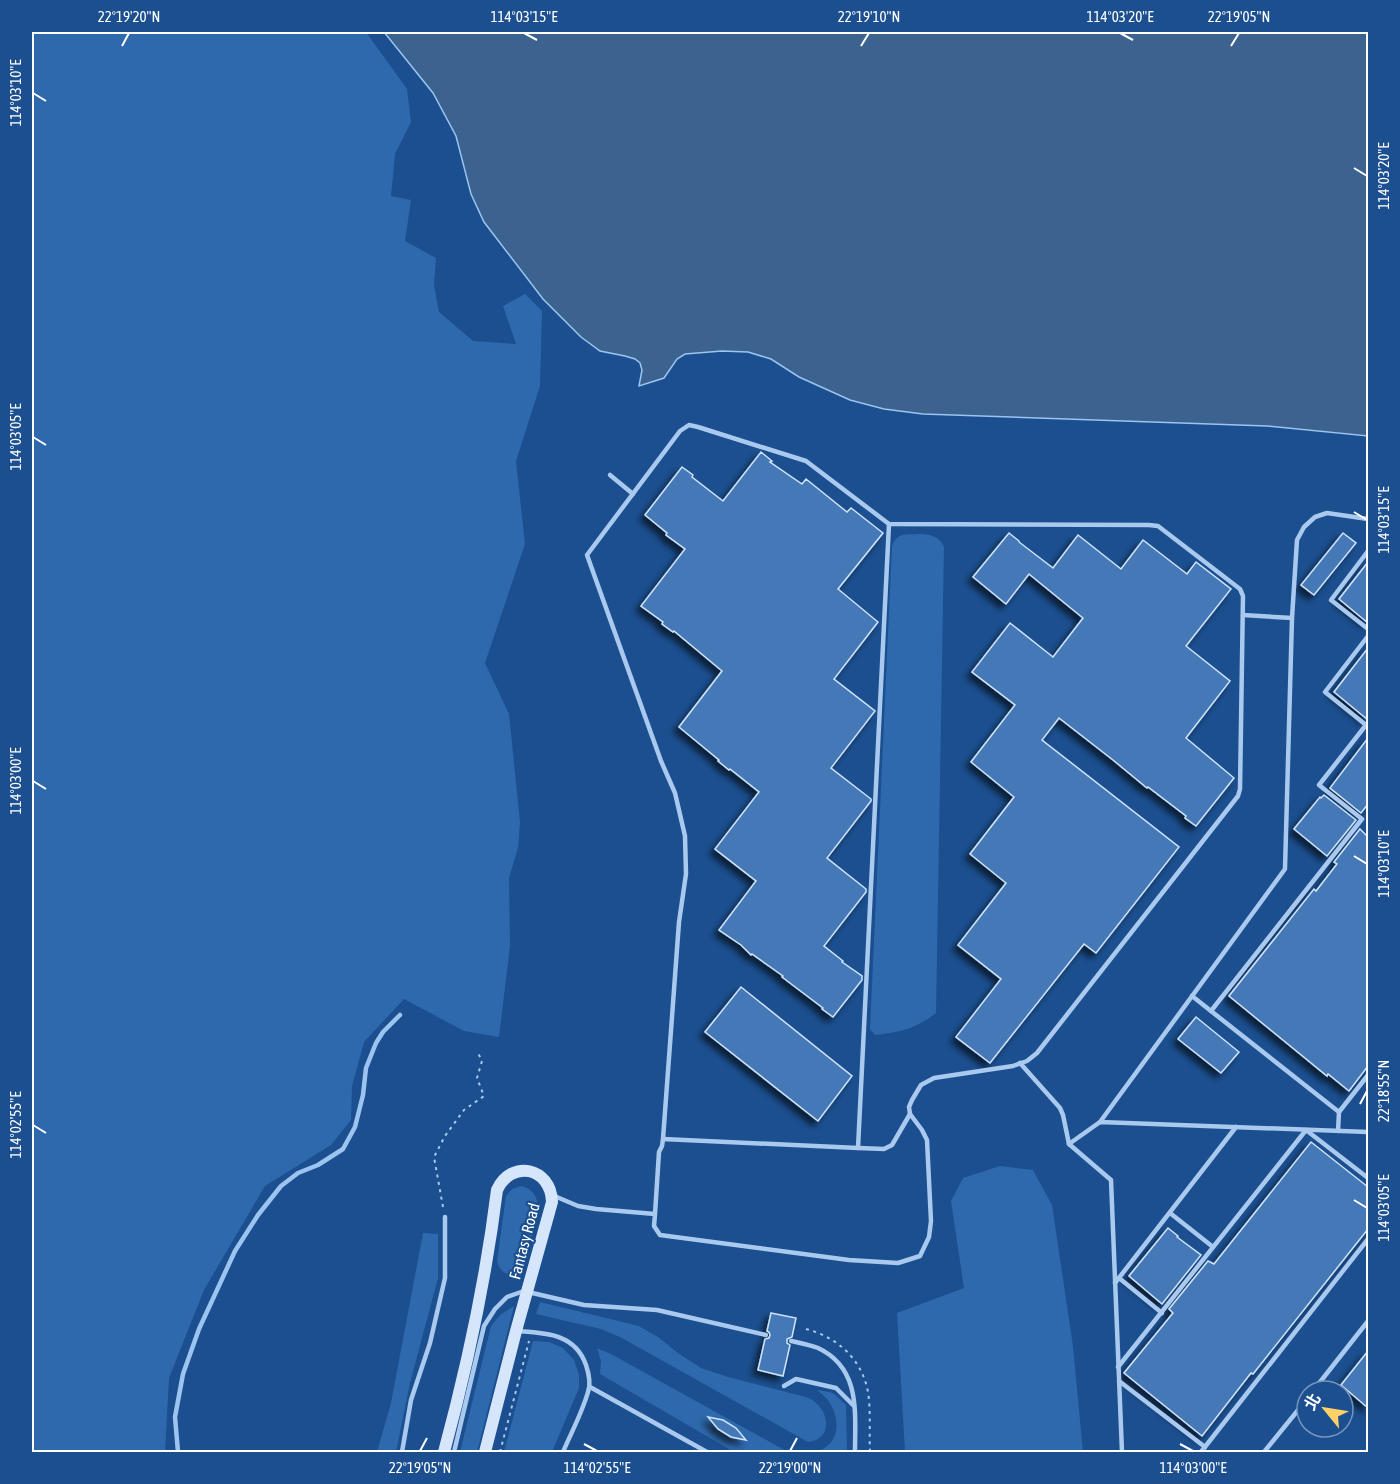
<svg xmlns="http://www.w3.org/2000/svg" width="1400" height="1484" viewBox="0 0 1400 1484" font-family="'Asap Condensed','Noto Sans TC',sans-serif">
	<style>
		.green { fill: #2e69ad }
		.water { fill: #3c6290; stroke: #9cc4f0; stroke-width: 1.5 }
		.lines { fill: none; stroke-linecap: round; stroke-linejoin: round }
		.stream { stroke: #9cc4f0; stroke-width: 4.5 }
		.building { fill: #4478b7; stroke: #cfe3fa; stroke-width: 1.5; filter: url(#shadow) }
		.path { stroke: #a9c9ee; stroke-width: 2; stroke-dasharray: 3 4.5; stroke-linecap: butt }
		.service { stroke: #a9c9ee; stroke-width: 4.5 }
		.secondary { stroke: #d6e6fa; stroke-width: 12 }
		.ticks { fill: none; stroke: #fff; stroke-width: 2 }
		.labels { text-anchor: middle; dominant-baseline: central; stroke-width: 4.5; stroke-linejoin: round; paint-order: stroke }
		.street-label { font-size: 16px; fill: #fff; stroke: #1b4f8f }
		.neatline { fill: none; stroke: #fff; stroke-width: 2 }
		.ticks-label { font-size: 15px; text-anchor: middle; fill: #fff }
	</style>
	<defs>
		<filter id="shadow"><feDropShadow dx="-5" dy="5" stdDeviation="3" flood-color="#0009"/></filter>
	</defs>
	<rect width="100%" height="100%" fill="#1b4f8f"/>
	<!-- green -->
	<g class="green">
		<path d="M32 32H366L407 89 411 122 395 154 391 196 411 200 405 241 436 258 434 285 439 312 473 341 516 344 503 306 525 294 542 311 540 386 516 461 525 544 485 663 509 714 520 822 518 848 509 878 510 946 499 1037 464 1031 404 999 364 1042 352 1086 351 1120 331 1145 265 1186 204 1290 169 1378 165 1452H32Z"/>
		<path d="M918 534C930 534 939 536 944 547L936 1013C915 1029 901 1032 875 1035L870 1029 892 546C898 532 904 535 918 534Z"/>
		<path d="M1000 1166 1033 1170 1052 1205 1073 1346 1083 1452H905L897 1313 964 1288 951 1201 963 1178Z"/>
		<path d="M521 1186C546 1192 537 1219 532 1236 529 1247 526 1258 523 1269 513 1278 500 1275 497 1261L506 1196 512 1189Z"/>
		<path d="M423 1233 438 1234V1278L410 1383 396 1452H377L391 1403Z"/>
		<path d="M540 1302 639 1326 658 1337 678 1353 701 1368 728 1377 806 1397C810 1399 815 1401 818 1405 831 1418 829 1441 808 1442L620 1337 601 1329 536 1314Z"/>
		<path d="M514 1306 477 1452H460L491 1326 501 1314Z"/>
		<path d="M533 1341 549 1342 563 1348 574 1360 579 1375V1388L552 1452H504Z"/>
		<path d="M597 1348 611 1354 788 1452H734L600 1374 601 1361Z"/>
		<path d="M819 1390 833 1393 846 1405 847 1452H812C837 1449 842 1425 831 1405 828 1399 823 1395 818 1391Z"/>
	</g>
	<!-- water -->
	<path class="water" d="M384 32H1368V436L1267 426 923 414 884 409 850 400 799 377 771 359 748 352 722 351 685 354 677 359 664 378 639 386 642 370 640 363 635 359 625 356 600 351 581 337 543 299 484 222 471 194 456 136 433 93Z"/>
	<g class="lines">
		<!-- stream -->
		<path class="stream" d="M178 1452 175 1417 183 1374 199 1329 235 1251 258 1215 281 1186 298 1173 318 1165 343 1149 355 1127 363 1095 366 1068 376 1043 383 1032 400 1015"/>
	</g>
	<!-- building -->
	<g class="building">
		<path d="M761 452 772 461 770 462 802 484 806 479 847 512 851 508 883 533 838 589 878 622 834 679 875 711 831 768 871 799V801L827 858 866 889V892L824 946 843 961 842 962 862 976V980L833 1017 822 1009 823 1008 782 977 783 976 752 954 751 955 741 945 719 930 756 881 715 849 759 792 730 769 729 770 718 761 719 760 679 727 722 671 674 631 673 632 662 624 663 622 641 606 685 549 666 535 667 533 645 515 682 467 693 475 692 477 723 501Z"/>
		<path d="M1009 533 1019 541V542L1053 568 1078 535 1121 569 1143 540 1187 574 1196 562 1231 589 1186 646 1230 681 1186 738 1234 778 1196 826 1185 818 1186 816 1148 787 1147 788 1113 760 1059 718 1042 740 1179 847 1096 953 1084 944 990 1063 956 1037 1001 979 958 945 1006 883 970 854 1014 797 971 762 1015 705 972 672 1010 623 1053 657 1083 618 1029 574 1006 604 973 577Z"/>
		<path d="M1343 533 1356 543 1314 595 1301 585Z"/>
		<path d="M1368 562V623L1339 599Z"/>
		<path d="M1368 648V720L1334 692Z"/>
		<path d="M1368 738V804L1361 813 1330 788Z"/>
		<path d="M1324 795 1356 820 1327 856 1294 829 1320 797 1321 798Z"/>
		<path d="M1360 829 1368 837V1066L1349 1091 1328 1074 1327 1076 1229 996 1314 889 1316 891 1337 864 1334 862Z"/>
		<path d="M741 987 852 1076 818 1121 705 1032Z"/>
		<path d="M1196 1017 1239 1052 1221 1073 1178 1039Z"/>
		<path d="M1311 1142 1368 1187V1229L1253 1374 1251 1373 1202 1436 1124 1373 1173 1313 1169 1309 1208 1261 1214 1264Z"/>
		<path d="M1168 1228 1178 1236 1177 1237 1201 1255 1162 1304 1129 1276Z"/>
		<path d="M771 1313 796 1318 792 1337 787 1339V1343L790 1345 783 1376 758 1370 765 1339 769 1338 770 1335 769 1332 767 1331Z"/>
		<path d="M1368 1351V1408L1341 1385Z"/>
		<path d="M708 1417 723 1420 736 1428 746 1440 731 1437 718 1429Z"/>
	</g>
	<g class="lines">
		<!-- path -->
		<g class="path">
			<path d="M443 1207 434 1157 445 1136 464 1110 484 1096 477 1078 482 1061 478 1053"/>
			<path d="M806 1329C837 1337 862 1359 868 1392 871 1411 869 1433 870 1452"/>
			<path d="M500 1452 529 1341"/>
		</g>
		<!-- service -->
		<g class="service">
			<path d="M610 475 633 494"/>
			<path d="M1368 551 1331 600 1368 629"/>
			<path d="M1243 615 1292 618"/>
			<path d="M1368 636 1325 692 1366 725 1319 785 1362 819 1211 1011 1339 1112 1368 1075"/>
			<path d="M1192 996 1211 1011"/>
			<path d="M1020 1063 1060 1108 1063 1115 1069 1144 1111 1180 1122 1452"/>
			<path d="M1100 1122 1285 869 1292 618 1297 540 1304 527 1315 517 1327 513 1368 519"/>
			<path d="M1338 1131 1339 1112"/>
			<path d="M663 1139 858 1148 889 524"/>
			<path d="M1069 1144 1100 1122 1368 1132"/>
			<path d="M858 1148 884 1149 892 1145 910 1114"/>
			<path d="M552 1195 578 1206 596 1209 655 1214 654 1226 660 1235 849 1260 898 1263 920 1256 929 1237 931 1221 927 1140 922 1130 910 1114 909 1107 912 1100 921 1085 934 1078 1013 1066 1027 1061 1037 1053 1238 796 1240 789 1243 596 1240 589 1158 526 1149 525 889 524 806 461 698 427 689 425 680 431 587 555 661 761 675 793 685 836 686 874 679 922 663 1139 662 1146 659 1152 655 1214"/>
			<path d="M1170 1213 1213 1247"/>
			<path d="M1119 1278 1162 1313"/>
			<path d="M1115 1283 1236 1127"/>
			<path d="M516 1331C545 1333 575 1333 586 1365 589 1374 591 1384 588 1392 582 1413 571 1433 563 1452"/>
			<path d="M791 1341C800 1343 810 1345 818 1348 861 1368 855 1413 855 1452"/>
			<path d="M1118 1367 1306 1130 1368 1178"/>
			<path d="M1119 1381 1205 1447"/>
			<path d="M784 1386 796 1379 836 1388 854 1406"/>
			<path d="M590 1387 707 1452"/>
			<path d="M1313 1391 1368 1321"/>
			<path d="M402 1452 411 1400 430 1343 445 1278V1217"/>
			<path d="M454 1452 484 1326 495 1309 507 1297 521 1292H528L584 1305 657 1310 766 1335"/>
			<path d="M1201 1452 1368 1239"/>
			<path d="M1264 1452 1307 1399"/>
		</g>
		<!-- secondary -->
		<path class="secondary" d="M444 1452C467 1367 486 1279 497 1190 511 1159 551 1167 552 1202L516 1331 485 1452"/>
	</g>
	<!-- ticks -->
	<path class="ticks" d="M524 33 537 40M1120 33 1133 40M122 46 129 33M861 46 869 33M1231 46 1239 33M33 93 46 101M1354 168 1367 176M33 437 46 445M1354 512 1367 520M33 781 46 789M1354 856 1367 864M1360 1104 1367 1091M33 1125 46 1133M1354 1200 1367 1208M584 1444 597 1451M1180 1444 1193 1451M420 1451 427 1438M790 1451 797 1438"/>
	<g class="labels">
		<!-- street labels -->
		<g class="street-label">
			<text transform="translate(524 1241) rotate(-75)">Fantasy Road</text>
		</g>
	</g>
	<!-- border -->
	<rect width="1400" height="1484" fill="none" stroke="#1b4f8f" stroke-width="66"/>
	<!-- north arrow -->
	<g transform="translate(1325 1409) rotate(300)"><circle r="28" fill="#1b4f8f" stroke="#7695bc" stroke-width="1.5"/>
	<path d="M0-4.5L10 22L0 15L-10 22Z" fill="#ffd166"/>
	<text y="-9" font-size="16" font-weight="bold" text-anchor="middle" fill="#ffffff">北</text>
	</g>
	<rect x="33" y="33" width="1334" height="1418" class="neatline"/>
	<g class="ticks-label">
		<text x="129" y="22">22°19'20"N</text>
		<text x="524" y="22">114°03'15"E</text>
		<text x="869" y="22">22°19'10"N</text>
		<text x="1120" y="22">114°03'20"E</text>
		<text x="1239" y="22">22°19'05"N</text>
		<text transform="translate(16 93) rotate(-90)" y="5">114°03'10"E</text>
		<text transform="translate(1384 176) rotate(-90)" y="5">114°03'20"E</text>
		<text transform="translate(16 437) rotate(-90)" y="5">114°03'05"E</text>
		<text transform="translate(1384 520) rotate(-90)" y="5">114°03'15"E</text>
		<text transform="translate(16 781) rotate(-90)" y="5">114°03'00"E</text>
		<text transform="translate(1384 864) rotate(-90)" y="5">114°03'10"E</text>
		<text transform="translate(1384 1091) rotate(-90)" y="5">22°18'55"N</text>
		<text transform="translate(16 1125) rotate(-90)" y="5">114°02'55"E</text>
		<text transform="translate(1384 1208) rotate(-90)" y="5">114°03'05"E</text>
		<text x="420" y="1473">22°19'05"N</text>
		<text x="597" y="1473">114°02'55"E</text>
		<text x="790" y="1473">22°19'00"N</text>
		<text x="1193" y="1473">114°03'00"E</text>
	</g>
</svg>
